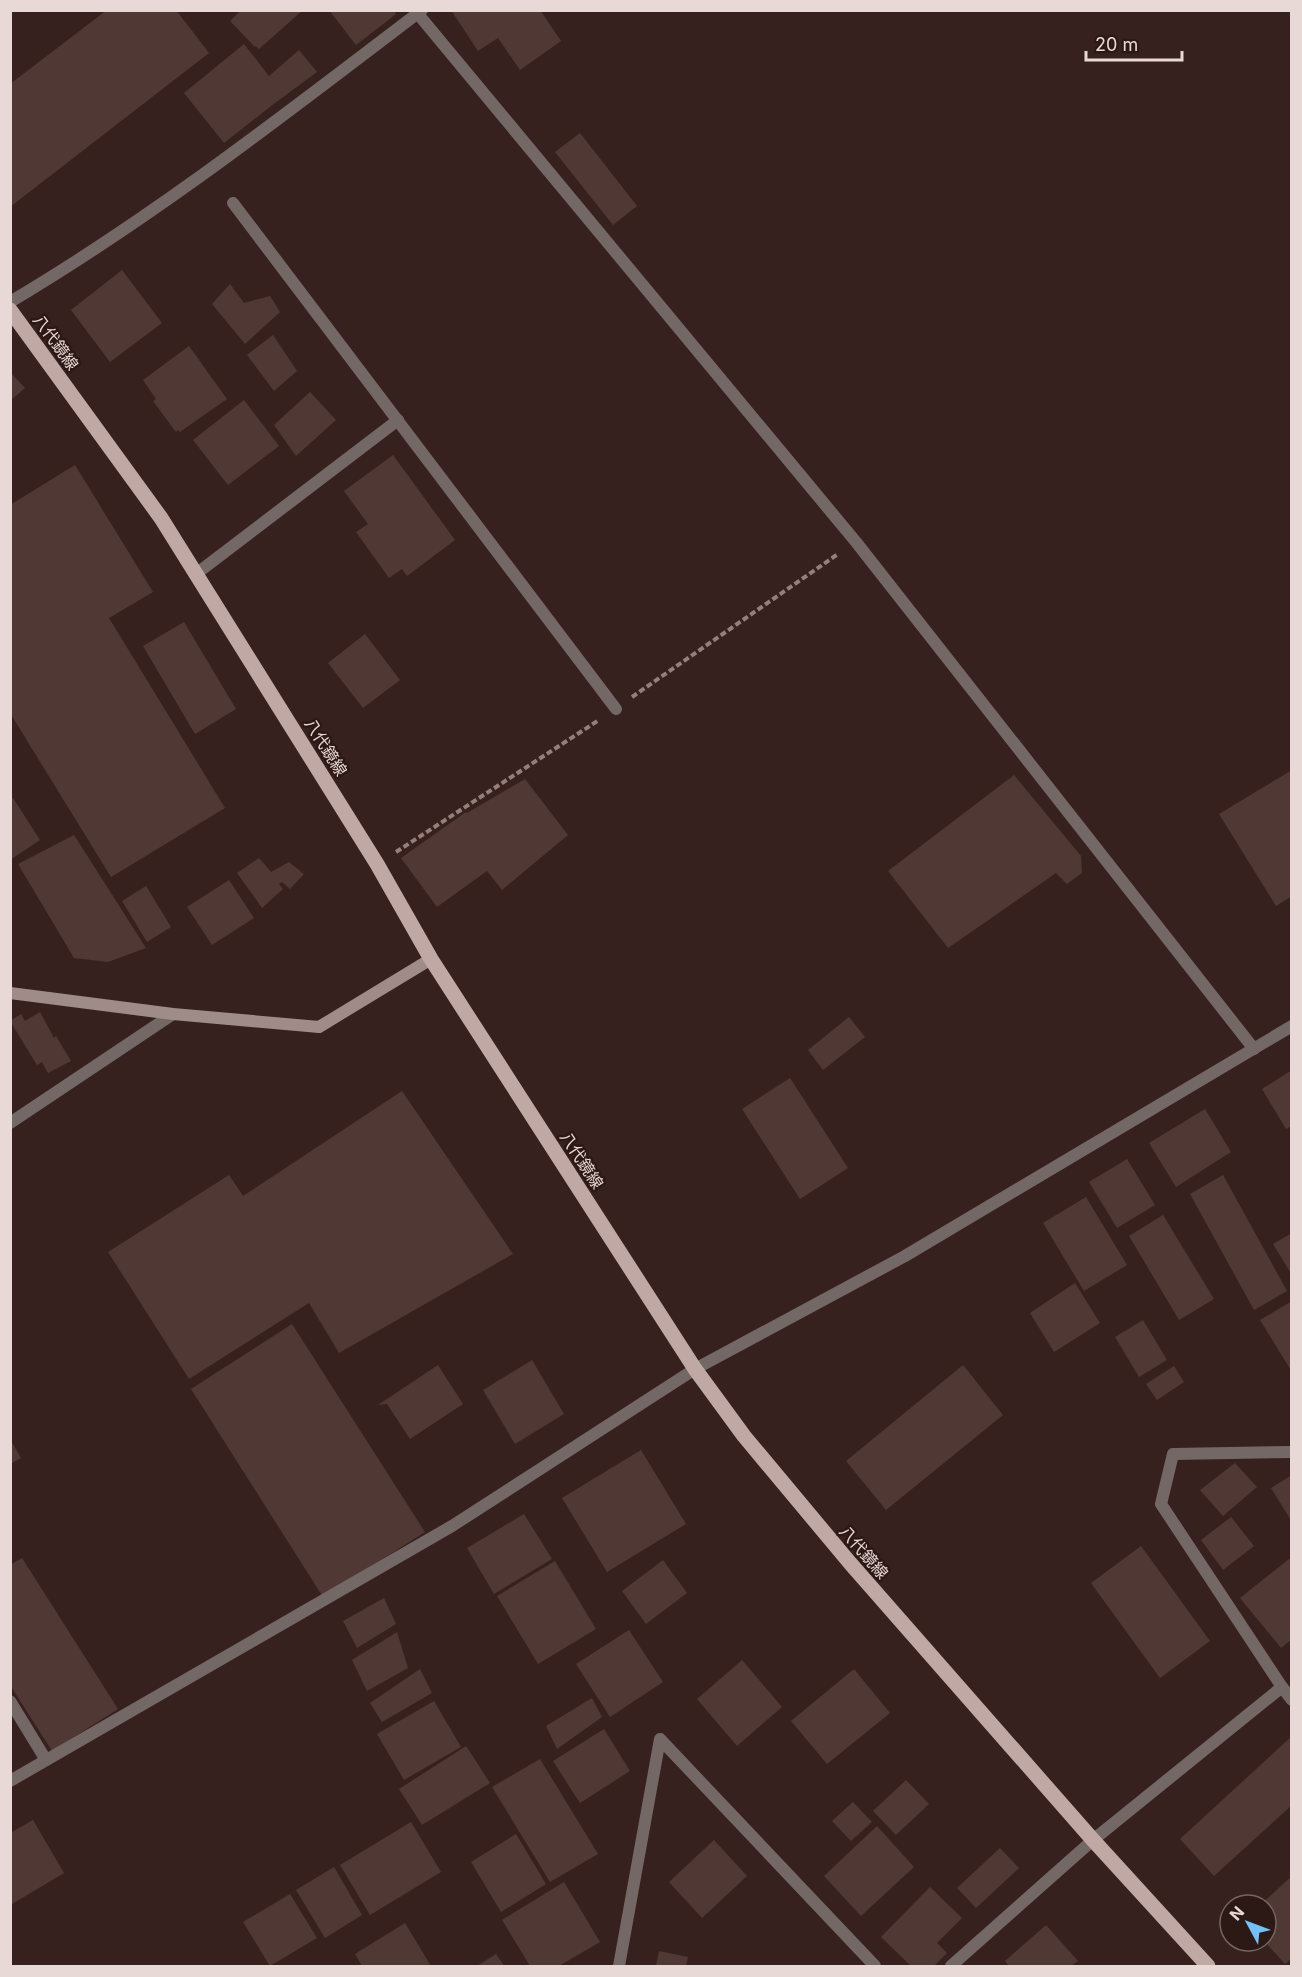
<svg xmlns="http://www.w3.org/2000/svg" width="1302" height="1977" viewBox="0 0 1302 1977" font-family="Inter,'Noto Sans JP',sans-serif">
	<style>
		.building { fill: #503935 }
		.lines { fill: none; stroke-linecap: round; stroke-linejoin: round }
		.path { stroke: #92807d; stroke-width: 4; stroke-dasharray: 6 3; stroke-linecap: butt }
		.minor { stroke: #746866; stroke-width: 12 }
		.tertiary { stroke: #746866; stroke-width: 12 }
		.secondary { stroke: #9f8c89; stroke-width: 12 }
		.primary { stroke: #c0a8a4; stroke-width: 15 }
		.labels { text-anchor: middle; dominant-baseline: central; stroke-width: 5; stroke-linejoin: round; paint-order: stroke }
		.street-label { font-size: 16px; fill: #e8d9d6; stroke: #2c1815 }
	</style>
	<rect width="100%" height="100%" fill="#37211e"/>
	<!-- building -->
	<g class="building">
		<path d="M107 10H176L209 53 10 207V84Z"/>
		<path d="M241 10H303L259 49 256 46 255 47 230 21Z"/>
		<path d="M329 10H393L396 14 356 45Z"/>
		<path d="M451 10H540L561 41 520 70 498 38 478 51Z"/>
		<path d="M244 44 269 76 299 50 317 72 271 106 224 143 184 93Z"/>
		<path d="M580 133 637 206 613 225 555 152Z"/>
		<path d="M122 270 162 323 110 362 71 310Z"/>
		<path d="M230 284 244 303 270 296 280 312 245 344 212 304Z"/>
		<path d="M273 335 297 371 274 391 247 355Z"/>
		<path d="M189 346 227 399 180 432 178 430 176 432 153 401 156 399 143 380Z"/>
		<path d="M10 372 25 388 10 401Z"/>
		<path d="M310 392 336 420 296 456 274 425Z"/>
		<path d="M244 400 279 446 228 485 193 440Z"/>
		<path d="M393 455 455 540 407 576 402 569 389 578 356 532 368 524 344 491Z"/>
		<path d="M75 465 153 592 109 618 225 808 111 877 10 713V505Z"/>
		<path d="M184 622 236 709 195 734 143 646Z"/>
		<path d="M365 634 400 680 363 708 328 663Z"/>
		<path d="M1292 770V896L1276 906 1219 814Z"/>
		<path d="M1014 775 1081 856 1082 873 1067 884 1056 873 948 948 888 871Z"/>
		<path d="M525 779 568 835 502 890 487 871 437 907 401 858 466 812 467 813Z"/>
		<path d="M13 798 40 840 10 860V800Z"/>
		<path d="M74 835 146 948 108 962 74 958 18 864Z"/>
		<path d="M259 858 271 872 289 862 304 874 290 889 282 882 279 884 283 889 262 908 237 873Z"/>
		<path d="M229 880 254 918 212 945 187 907Z"/>
		<path d="M146 886 171 927 147 942 122 901Z"/>
		<path d="M40 1012 54 1038 56 1036 71 1061 48 1073 42 1062 37 1065 10 1021 21 1014 25 1021Z"/>
		<path d="M849 1017 865 1037 823 1070 808 1050Z"/>
		<path d="M1292 1070V1126L1286 1129 1262 1089Z"/>
		<path d="M790 1078 848 1168 800 1199 742 1109Z"/>
		<path d="M402 1091 513 1254 339 1353 309 1303 189 1379 108 1252 229 1175 243 1196Z"/>
		<path d="M1205 1109 1231 1152 1176 1187 1149 1143Z"/>
		<path d="M1127 1159 1155 1205 1117 1228 1089 1182Z"/>
		<path d="M1223 1175 1287 1291 1254 1310 1190 1194Z"/>
		<path d="M1086 1197 1127 1265 1084 1291 1043 1223Z"/>
		<path d="M1163 1215 1214 1299 1179 1320 1129 1236Z"/>
		<path d="M1292 1233V1275L1273 1244Z"/>
		<path d="M1075 1283 1100 1323 1054 1352 1030 1313Z"/>
		<path d="M1292 1301V1372L1260 1320Z"/>
		<path d="M1143 1320 1167 1360 1139 1377 1115 1337Z"/>
		<path d="M292 1324 425 1532 323 1597 191 1389Z"/>
		<path d="M532 1360 564 1414 515 1444 483 1390Z"/>
		<path d="M438 1365 463 1404 410 1439 387 1404 378 1405Z"/>
		<path d="M963 1365 1003 1415 886 1510 846 1461Z"/>
		<path d="M1174 1366 1184 1382 1157 1400 1146 1384Z"/>
		<path d="M10 1439 21 1458 10 1464Z"/>
		<path d="M641 1450 686 1524 607 1572 562 1498Z"/>
		<path d="M1235 1463 1257 1487 1223 1516 1200 1490Z"/>
		<path d="M1292 1475V1522L1271 1488Z"/>
		<path d="M524 1514 552 1559 494 1594 467 1548Z"/>
		<path d="M1231 1517 1254 1546 1223 1570 1201 1540Z"/>
		<path d="M1141 1546 1210 1641 1160 1678 1091 1583Z"/>
		<path d="M22 1558 118 1709 52 1751 10 1685V1565Z"/>
		<path d="M1289 1559 1292 1562V1639L1281 1648 1240 1598Z"/>
		<path d="M663 1560 687 1593 646 1624 622 1591Z"/>
		<path d="M555 1561 596 1629 538 1664 497 1596Z"/>
		<path d="M384 1598 396 1624 357 1648 343 1621Z"/>
		<path d="M629 1630 663 1682 610 1717 576 1664Z"/>
		<path d="M397 1632 408 1668 367 1691 352 1660Z"/>
		<path d="M742 1660 782 1707 737 1746 697 1699Z"/>
		<path d="M420 1669 432 1693 382 1722 370 1703Z"/>
		<path d="M854 1669 890 1713 827 1764 791 1721Z"/>
		<path d="M592 1698 602 1717 557 1749 546 1726Z"/>
		<path d="M434 1701 461 1747 404 1780 377 1734Z"/>
		<path d="M604 1729 630 1771 580 1803 553 1761Z"/>
		<path d="M1292 1736V1805L1214 1876 1180 1839Z"/>
		<path d="M466 1746 490 1783 422 1825 399 1789Z"/>
		<path d="M540 1759 598 1854 550 1882 492 1787Z"/>
		<path d="M906 1780 929 1804 896 1835 873 1811Z"/>
		<path d="M853 1802 872 1822 851 1841 832 1821Z"/>
		<path d="M33 1820 64 1873 12 1904 10 1901V1833Z"/>
		<path d="M411 1822 441 1872 370 1915 340 1865Z"/>
		<path d="M877 1826 914 1867 861 1916 824 1876Z"/>
		<path d="M516 1834 546 1884 501 1912 471 1862Z"/>
		<path d="M714 1840 747 1876 702 1918 669 1882Z"/>
		<path d="M1000 1848 1019 1868 976 1908 957 1888Z"/>
		<path d="M334 1867 362 1915 325 1938 296 1890Z"/>
		<path d="M1292 1876V1958L1285 1964 1264 1941H1266V1905H1260Z"/>
		<path d="M564 1882 600 1942 559 1966H530L502 1920Z"/>
		<path d="M930 1887 962 1918 937 1943 947 1953 934 1966H911L881 1937Z"/>
		<path d="M290 1894 317 1938 270 1966 243 1922Z"/>
		<path d="M405 1923 431 1966H362L355 1954Z"/>
		<path d="M1046 1925 1078 1961 1071 1966H1009L1005 1961Z"/>
		<path d="M659 1951 688 1957 686 1966H656Z"/>
		<path d="M496 1954 504 1966H477Z"/>
	</g>
	<g class="lines">
		<!-- path -->
		<g class="path">
			<path d="M632 697 838 554"/>
			<path d="M396 852 599 720"/>
		</g>
		<!-- minor -->
		<g class="minor">
			<path d="M418 14 856 542 1254 1049"/>
			<path d="M233 203 616 709"/>
			<path d="M10 302C155 216 288 112 422 10"/>
			<path d="M196 574 398 420"/>
			<path d="M10 1123 173 1014"/>
			<path d="M1282 1687 1161 1504 1173 1454 1292 1452"/>
			<path d="M10 1701 46 1760"/>
			<path d="M10 1781 452 1526 695 1369"/>
			<path d="M619 1966 660 1739 875 1966"/>
			<path d="M951 1966 1093 1840 1282 1687 1292 1700"/>
		</g>
		<!-- tertiary -->
		<path class="tertiary" d="M695 1369 905 1256 1292 1026"/>
		<!-- secondary -->
		<path class="secondary" d="M10 993 173 1014 319 1027 431 959"/>
		<!-- primary -->
		<path class="primary" d="M10 310 161 518 377 864 431 959 695 1369 744 1436 850 1563 1093 1840 1208 1966"/>
	</g>
	<g class="labels">
		<!-- street labels -->
		<g class="street-label">
			<text transform="translate(56 342) rotate(54)">八代鏡線</text>
			<text transform="translate(326 747) rotate(58)">八代鏡線</text>
			<text transform="translate(582 1160) rotate(57)">八代鏡線</text>
			<text transform="translate(864 1552) rotate(49)">八代鏡線</text>
		</g>
	</g>
	<!-- border -->
	<rect width="1302" height="1977" fill="none" stroke="#e8d9d6" stroke-width="24"/>
	<!-- north arrow -->
	<g transform="translate(1248 1923) rotate(311)"><circle r="28" fill="#2c1815" stroke="#776562" stroke-width="1.5"/>
	<path d="M0-4.5L10 22L0 15L-10 22Z" fill="#73c1f6"/>
	<text y="-9" font-size="16" font-weight="bold" text-anchor="middle" fill="#e8d9d6">N</text>
	</g>
	<!-- scale -->
	<path d="M1086 51v9h96v-9" fill="none" stroke="#e8d9d6" stroke-width="3"/>
	<text x="1095" y="51" font-size="18" fill="#e8d9d6" stroke="#2c1815" stroke-width="4.5" paint-order="stroke">20 m</text>
</svg>
